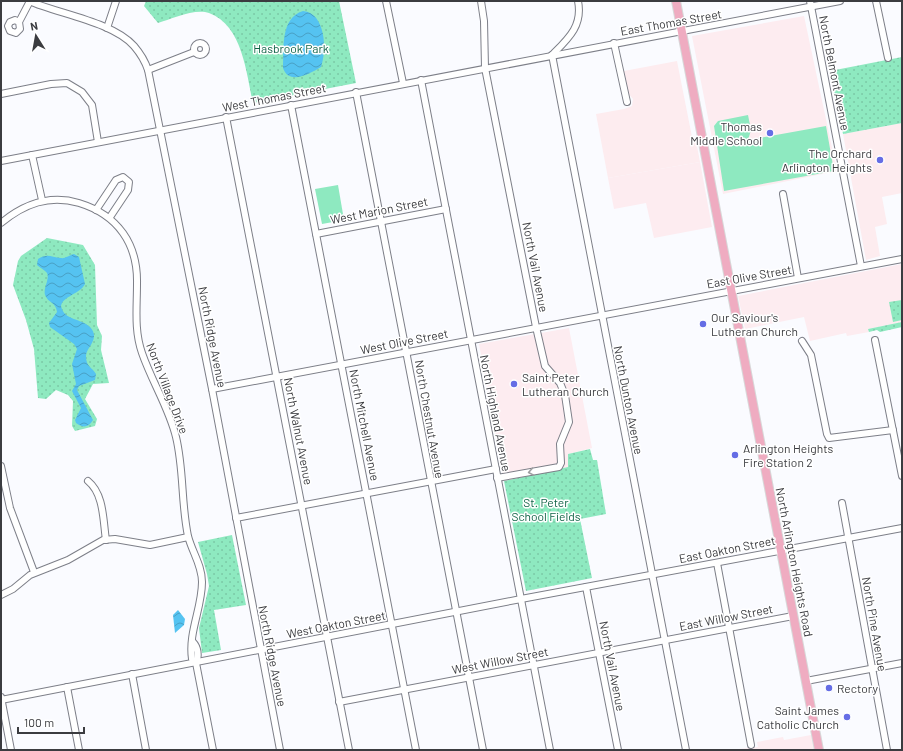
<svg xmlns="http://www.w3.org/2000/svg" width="903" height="751" viewBox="0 0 903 751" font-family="Barlow,sans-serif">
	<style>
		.commercial { fill: #fdecef }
		.education { fill: #fdecf0 }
		.grass { fill: #8ee9c0 }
		.park { fill: url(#park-dots) }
		.water { fill: url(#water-waves) }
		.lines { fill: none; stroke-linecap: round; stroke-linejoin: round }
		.minor-casing { stroke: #7d7f88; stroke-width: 8 }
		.major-casing { stroke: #d8d8d9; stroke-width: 10 }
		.minor { stroke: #fff; stroke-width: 6 }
		.major { stroke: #efacc1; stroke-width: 8 }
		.oneway { stroke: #9d9ea0 }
		.poi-dot { fill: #656de5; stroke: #fff; stroke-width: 1.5 }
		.labels { text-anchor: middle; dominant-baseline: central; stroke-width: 3; stroke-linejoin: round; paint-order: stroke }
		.street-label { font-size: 12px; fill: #3b3c40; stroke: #fff }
		.park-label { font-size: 12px; fill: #116447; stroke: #fff }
		.poi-label { font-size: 12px; fill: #3b3c40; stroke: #fff; text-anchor: start }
	</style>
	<defs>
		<pattern id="park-dots" width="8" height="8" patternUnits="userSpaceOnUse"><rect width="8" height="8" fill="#8ee9c0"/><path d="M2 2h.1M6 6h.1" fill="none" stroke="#7bc9a6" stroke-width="1.8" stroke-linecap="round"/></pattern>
		<pattern id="water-waves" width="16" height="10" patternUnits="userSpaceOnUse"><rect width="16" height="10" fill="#55c3f1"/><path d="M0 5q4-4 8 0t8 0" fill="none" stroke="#48a0c5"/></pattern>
	</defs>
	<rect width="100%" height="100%" fill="#fafbff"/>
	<!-- commercial -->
	<g class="commercial">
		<path d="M677 61 692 137 696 141 700 162 608 178 596 114 624 109 632 106 633 99 628 93 624 71Z"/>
		<path d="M902 123V193L882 197 887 224 875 227 880 256 866 260 843 134Z"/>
	</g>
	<!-- education -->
	<g class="education">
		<path d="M804 16 837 171 723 194 692 36Z"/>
		<path d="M700 162 712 227 654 238 646 203 614 209 608 178Z"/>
		<path d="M902 264V322L868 329 869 332 847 336 846 333 810 341 804 317 745 329 738 296Z"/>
		<path d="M569 328 592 448 568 454 569 467 504 481 479 344Z"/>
		<path d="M811 735 814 750H729L758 747 757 742 783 737 784 740Z"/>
	</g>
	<!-- grass -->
	<g class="grass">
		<path d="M748 115 751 130 748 140 826 126 834 171 724 191 714 126 718 121Z"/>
		<path d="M338 185 344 220 322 224 315 189Z"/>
	</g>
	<!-- park -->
	<g class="park">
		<path d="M146 1H339L356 83 253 103C246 73 243 26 209 13 195 8 171 19 158 23L144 6Z"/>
		<path d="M902 57V123L843 134 830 71Z"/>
		<path d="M47 238 83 245 95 265 97 325 102 336 101 350 109 383 93 384 85 399 97 419 95 426 75 431 72 426 73 401 68 395 56 390 46 399 38 398 34 349 26 320 13 285 18 261 21 256Z"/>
		<path d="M902 300V320L893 322 889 302Z"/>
		<path d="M902 322V327L880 332 877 330 869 332 868 329Z"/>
		<path d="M590 449 593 460H597L606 514 580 519 592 578 526 591 504 481 568 467V454Z"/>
		<path d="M232 535 246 605 214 610 221 650 202 653 199 628 209 586 207 574 198 542Z"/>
	</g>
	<!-- water -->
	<g class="water">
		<path d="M303 11C326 13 327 51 321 67 311 73 289 86 283 68 284 49 280 18 303 11Z"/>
		<path d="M74 254 79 257 85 284C80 294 63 296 61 306 64 321 81 318 90 327 101 339 86 347 86 356 86 367 92 367 96 374L95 380 79 386 77 390 93 420C88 428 83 428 76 423L75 420 81 408 72 391 76 384 72 364 77 349 74 344 50 327 49 323 57 312C56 302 48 303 45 295 43 288 50 279 47 273 45 270 40 268 37 265L38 259C47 253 51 257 61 258 64 259 70 255 74 254Z"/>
		<path d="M178 610 185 619 184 625 175 633 173 615Z"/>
	</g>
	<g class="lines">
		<!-- minor casing -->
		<g class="minor-casing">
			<g id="minor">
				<path d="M29 1C59 14 113 22 134 46 140 53 145 61 148 70L212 389 280 750"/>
				<path d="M386 1 403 83"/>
				<path d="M481 1 484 21 485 68 536 327 545 366 560 383 565 395 569 422 560 444 561 463 559 467 497 478"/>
				<path d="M810 1 861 266"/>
				<path d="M876 1 888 58"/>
				<path d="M19 22 15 20 10 22 8 26 10 31 16 33 20 29 19 22 30 1"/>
				<path d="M107 28 116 1"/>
				<circle cx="200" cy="49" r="6"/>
				<path d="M614 43 627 102"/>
				<path d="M552 55 686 750"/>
				<path d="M552 55C568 39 583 26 578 1"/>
				<path d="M148 70 194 52"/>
				<path d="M421 80 550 750"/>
				<path d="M356 92 483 750"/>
				<path d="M1 94 51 84 67 83 82 92 92 105 98 142"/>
				<path d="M291 105 416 750"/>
				<path d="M226 117 349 750"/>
				<path d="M32 155 42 200"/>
				<path d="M1 161 840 1"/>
				<path d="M783 194 798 278"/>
				<path d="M96 210 116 180 123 177 129 182 128 190 110 217"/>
				<path d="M1 223C24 204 49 194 79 203 118 215 138 244 137 284 137 308 134 330 142 353 152 382 169 408 176 437 184 470 181 503 188 536 192 552 202 565 202 582 202 608 188 633 192 659L196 663"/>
				<path d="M316 234 446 209"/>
				<path d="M875 340 902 476"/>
				<path d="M802 341 811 355 827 434 829 438 893 430"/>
				<path d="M212 389 902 259"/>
				<path d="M1 466 10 508 34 572"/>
				<path d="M88 481C104 494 103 520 106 540"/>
				<path d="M842 503 887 750"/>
				<path d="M236 518 496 469"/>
				<path d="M717 563 751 745"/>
				<path d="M586 587 618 750"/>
				<path d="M1 595 13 589 30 575 68 560 103 540 115 539 150 545 188 537"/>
				<path d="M193 642C198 647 199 656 196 663"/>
				<path d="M196 663 213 750"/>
				<path d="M132 674 146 750"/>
				<path d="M806 681 902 663"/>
				<path d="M67 687 79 750"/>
				<path d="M1 697 11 750"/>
				<path d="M1 700 521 599 902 528"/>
				<path d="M339 702 793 616"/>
			</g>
		</g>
		<!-- major casing -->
		<g class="major-casing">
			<path id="major" d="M676 1 819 750"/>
		</g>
		<!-- minor -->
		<use href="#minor" class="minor"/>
		<!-- major -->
		<use href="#major" class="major"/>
	</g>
	<!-- one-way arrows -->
	<defs><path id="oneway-chevron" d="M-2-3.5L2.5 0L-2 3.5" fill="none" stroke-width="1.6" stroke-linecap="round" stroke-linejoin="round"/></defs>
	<use class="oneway" href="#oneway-chevron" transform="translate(531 472) rotate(170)"/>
	<!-- markers -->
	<g class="poi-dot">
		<circle cx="770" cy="133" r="4"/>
		<circle cx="880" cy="160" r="4"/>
		<circle cx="703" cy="324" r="4"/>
		<circle cx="514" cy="384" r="4"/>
		<circle cx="735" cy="455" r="4"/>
		<circle cx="829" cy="688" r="4"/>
		<circle cx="847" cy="717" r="4"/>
	</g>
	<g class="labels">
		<!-- street labels -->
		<g class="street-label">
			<text transform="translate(671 22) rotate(-10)">East Thomas Street</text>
			<text transform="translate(835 73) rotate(79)">North Belmont Avenue</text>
			<text transform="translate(274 97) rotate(-11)">West Thomas Street</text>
			<text transform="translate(379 210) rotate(-11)">West Marion Street</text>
			<text transform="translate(536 267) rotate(79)">North Vail Avenue</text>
			<text transform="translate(749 276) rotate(-10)">East Olive Street</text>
			<text transform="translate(213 337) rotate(79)">North Ridge Avenue</text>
			<text transform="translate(404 341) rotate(-11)">West Olive Street</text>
			<text transform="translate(168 388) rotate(69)">North Village Drive</text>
			<text transform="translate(629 400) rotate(79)">North Dunton Avenue</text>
			<text transform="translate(496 413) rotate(79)">North Highland Avenue</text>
			<text transform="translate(430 419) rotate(80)">North Chestnut Avenue</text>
			<text transform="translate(365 425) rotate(79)">North Mitchell Avenue</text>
			<text transform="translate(299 431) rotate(79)">North Walnut Avenue</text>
			<text transform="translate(727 549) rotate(-11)">East Oakton Street</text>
			<text transform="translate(795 562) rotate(79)">North Arlington Heights Road</text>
			<text transform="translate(726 617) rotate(-11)">East Willow Street</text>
			<text transform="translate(336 624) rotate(-11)">West Oakton Street</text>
			<text transform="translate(875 624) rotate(80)">North Pine Avenue</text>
			<text transform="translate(273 656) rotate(79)">North Ridge Avenue</text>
			<text transform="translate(500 660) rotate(-11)">West Willow Street</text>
			<text transform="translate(613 666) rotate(79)">North Vail Avenue</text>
		</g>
		<!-- park labels -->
		<g class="park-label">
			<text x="291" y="48">Hasbrook Park</text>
			<text x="546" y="502">St. Peter<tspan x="546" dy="14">School Fields</tspan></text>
		</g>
		<!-- poi labels -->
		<g class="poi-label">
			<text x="762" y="126" text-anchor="end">Thomas<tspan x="762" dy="14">Middle School</tspan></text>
			<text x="872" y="153" text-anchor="end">The Orchard<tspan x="872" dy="14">Arlington Heights</tspan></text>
			<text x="711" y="317">Our Saviour's<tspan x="711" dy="14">Lutheran Church</tspan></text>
			<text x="522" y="377">Saint Peter<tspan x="522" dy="14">Lutheran Church</tspan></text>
			<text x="743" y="448">Arlington Heights<tspan x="743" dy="14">Fire Station 2</tspan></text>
			<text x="837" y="688">Rectory</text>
			<text x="839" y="710" text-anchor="end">Saint James<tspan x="839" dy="14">Catholic Church</tspan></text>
		</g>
	</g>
	<!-- border -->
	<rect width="903" height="751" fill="none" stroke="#3b3c40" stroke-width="4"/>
	<!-- north arrow -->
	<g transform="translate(36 36) rotate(349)" stroke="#ffffff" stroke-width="3" paint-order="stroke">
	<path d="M0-3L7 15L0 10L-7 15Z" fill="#3b3c40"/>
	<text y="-6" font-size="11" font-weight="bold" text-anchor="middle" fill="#3b3c40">N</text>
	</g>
	<!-- scale -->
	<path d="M18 727v6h66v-6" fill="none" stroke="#3b3c40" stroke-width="2"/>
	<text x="24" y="727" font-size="12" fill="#3b3c40" stroke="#ffffff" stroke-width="3" paint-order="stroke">100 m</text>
</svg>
